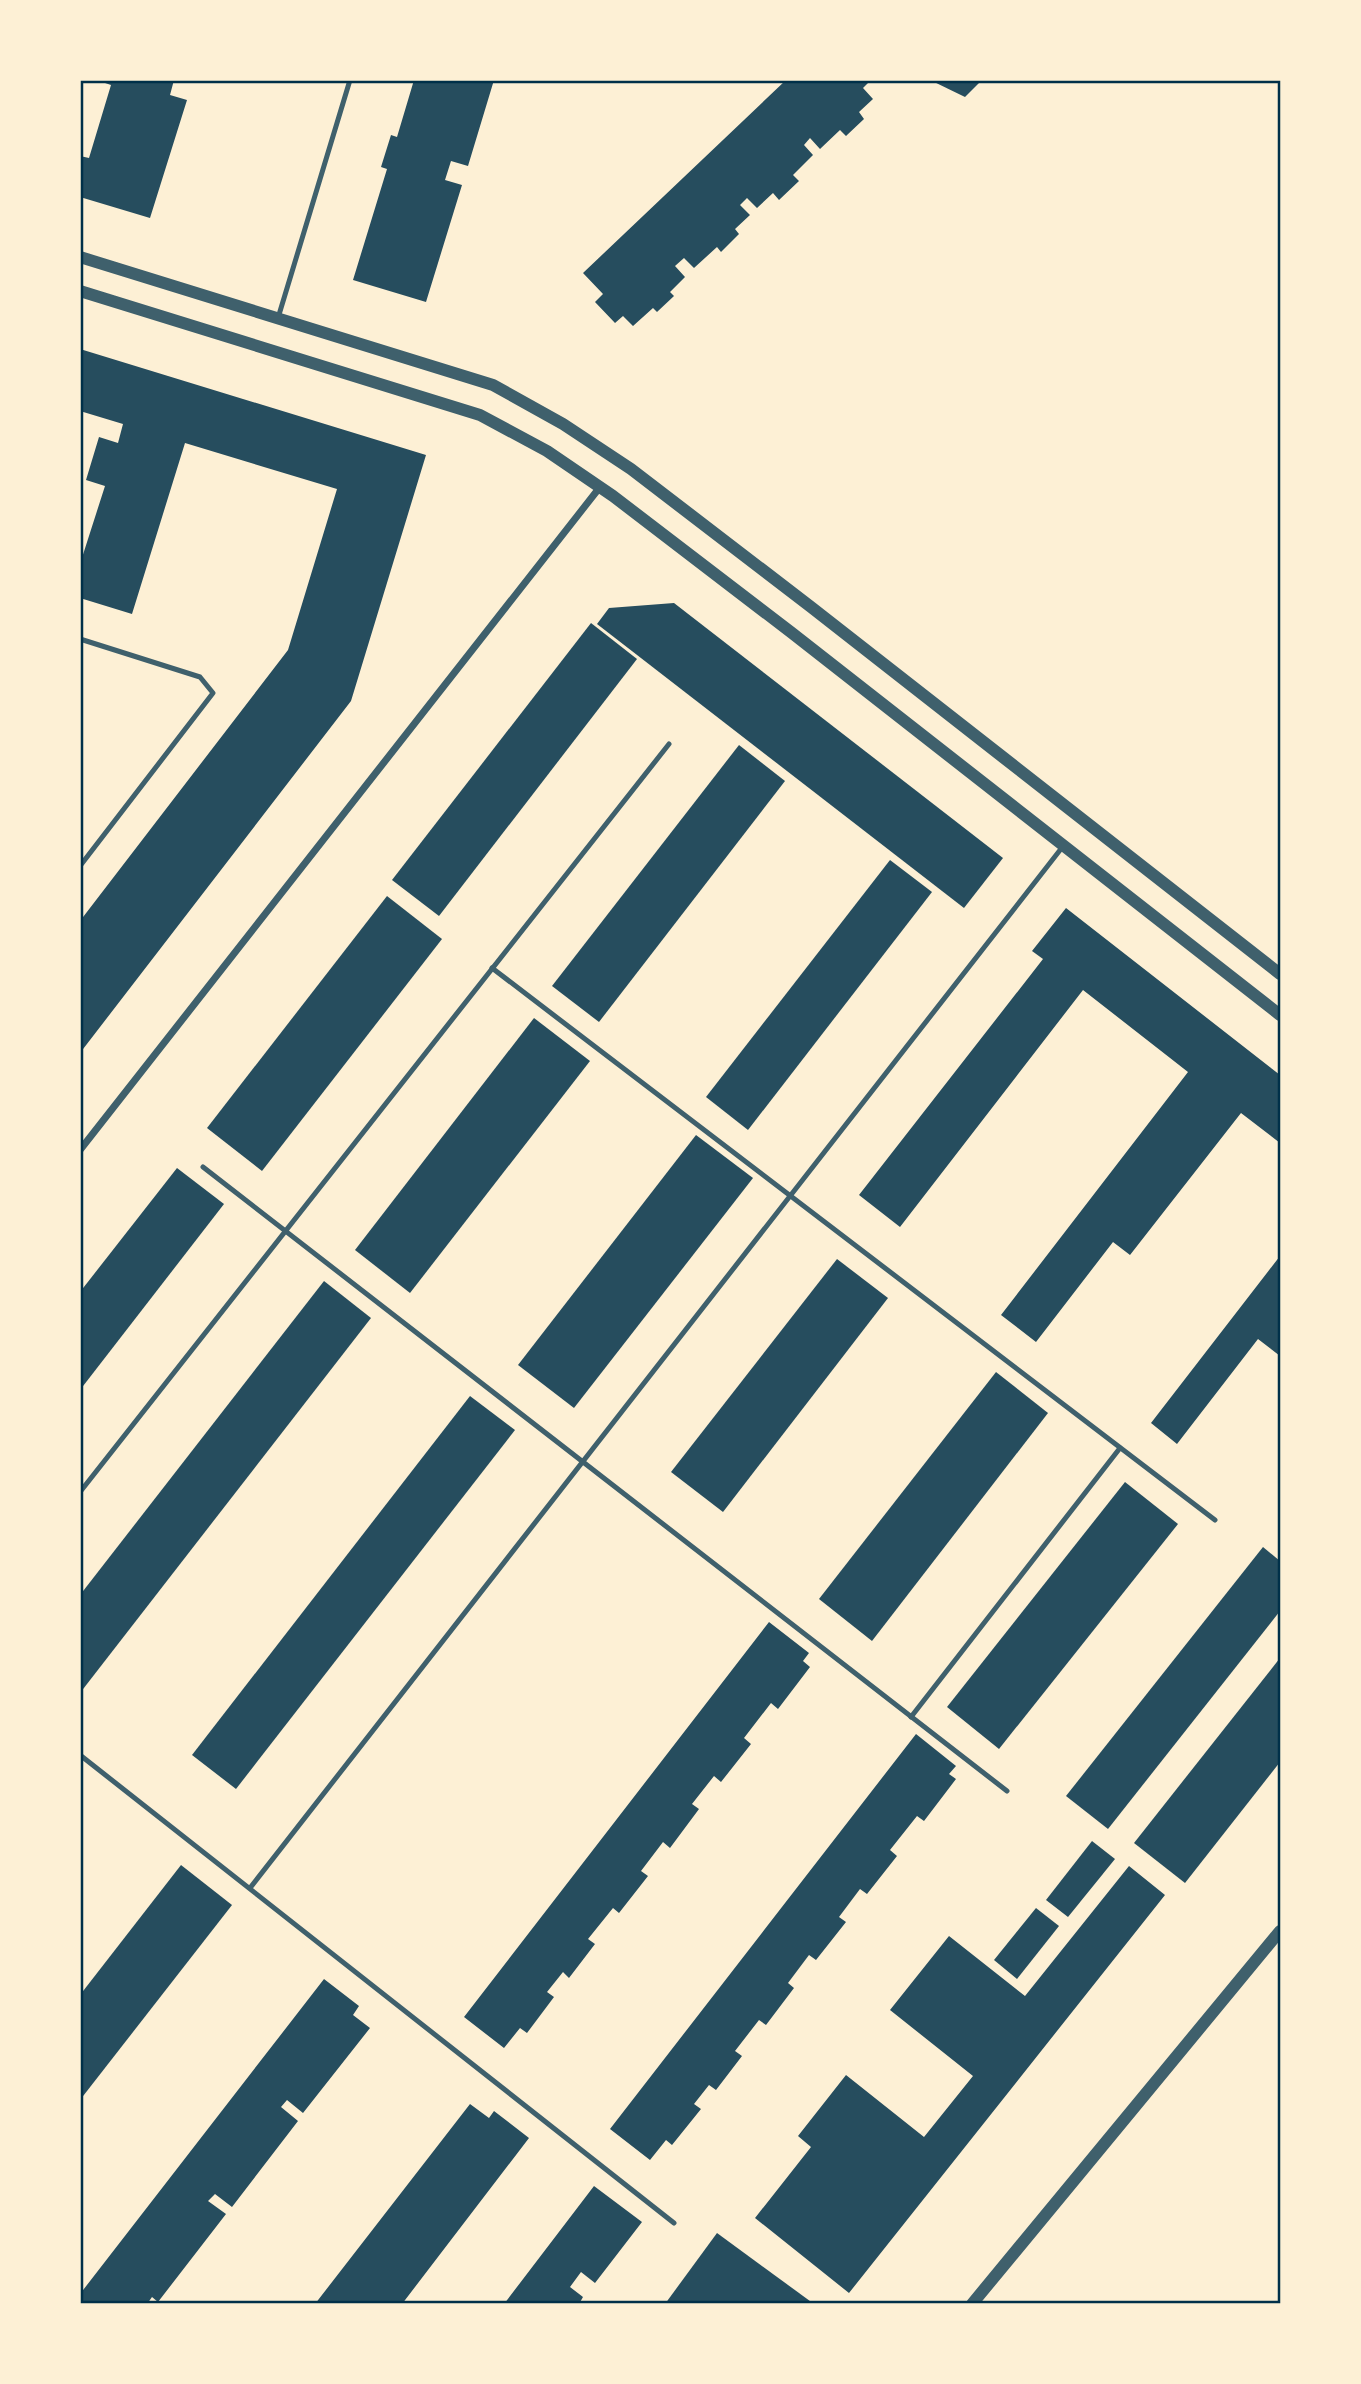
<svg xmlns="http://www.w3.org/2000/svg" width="1361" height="2384" viewBox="0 0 1361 2384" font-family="'Work Sans',sans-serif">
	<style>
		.building { fill: #264d5e }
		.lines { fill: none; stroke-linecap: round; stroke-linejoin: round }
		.service { stroke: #3f606c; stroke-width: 5 }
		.minor { stroke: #3f606c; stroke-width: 7 }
		.tertiary { stroke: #3f606c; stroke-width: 12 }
		.neatline { fill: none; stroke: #003049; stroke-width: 2.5 }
	</style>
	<rect width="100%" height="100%" fill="#fdf0d5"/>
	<!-- building -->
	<g class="building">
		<path d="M106 80H174L170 95 187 100 150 218 80 197V156L89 158 111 85 105 83Z"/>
		<path d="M414 80H494L468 166 451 161 445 180 462 185 426 302 353 280 387 169 381 167 391 135 397 137Z"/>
		<path d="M786 80H871L863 88 873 99 859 112 864 119 846 136 840 130 820 149 810 138 804 145 813 155 793 175 799 181 779 200 773 193 757 208 747 198 740 205 750 215 735 229 739 234 721 252 717 247 694 268 684 258 675 266 685 277 670 292 674 296 657 312 653 308 633 326 623 316 615 323 595 302 603 294 583 273Z"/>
		<path d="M930 80H982L965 97Z"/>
		<path d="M80 349 426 455 351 701 80 1053V921L288 650 337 489 185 443 132 614 80 598V564L105 486 86 480 99 437 118 443 123 424 80 411Z"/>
		<path d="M674 603 1003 858 964 908 597 624 609 608Z"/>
		<path d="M591 623 637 659 439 916 392 880Z"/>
		<path d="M739 745 785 781 599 1022 552 986Z"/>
		<path d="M890 860 932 892 748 1130 706 1097Z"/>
		<path d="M387 896 442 939 262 1171 207 1128Z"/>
		<path d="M1066 908 1280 1075V1143L1241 1113 1130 1255 1113 1242 1036 1342 1001 1315 1188 1072 1083 990 900 1227 859 1195 1043 959 1032 951Z"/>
		<path d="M534 1018 590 1061 410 1293 355 1250Z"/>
		<path d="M696 1135 753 1178 574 1408 518 1365Z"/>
		<path d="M177 1168 224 1204 80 1390V1292Z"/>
		<path d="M1280 1256V1356L1258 1339 1177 1444 1151 1423Z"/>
		<path d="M837 1259 888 1298 723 1512 671 1472Z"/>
		<path d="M324 1281 371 1318 80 1693V1595Z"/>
		<path d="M996 1372 1048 1413 872 1641 819 1599Z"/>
		<path d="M470 1396 515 1430 236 1789 192 1755Z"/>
		<path d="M1125 1482 1178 1524 999 1749 947 1707Z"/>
		<path d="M1263 1547 1280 1561V1611L1108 1829 1066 1796Z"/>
		<path d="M769 1622 809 1653 803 1661 810 1667 778 1709 771 1703 744 1738 751 1744 721 1782 714 1776 692 1804 699 1809 670 1848 663 1842 641 1871 648 1876 619 1913 613 1908 588 1939 595 1944 569 1978 563 1972 547 1992 554 1997 527 2033 520 2028 504 2048 464 2017Z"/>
		<path d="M1280 1658V1762L1185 1883 1134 1843Z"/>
		<path d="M916 1734 956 1766 949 1774 956 1779 924 1821 917 1816 890 1850 897 1856 867 1894 860 1889 839 1917 846 1922 816 1960 809 1955 788 1983 794 1988 766 2025 759 2020 735 2051 742 2056 716 2090 709 2085 694 2104 701 2109 672 2145 666 2140 650 2160 610 2129Z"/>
		<path d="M1092 1841 1115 1859 1068 1917 1046 1900Z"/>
		<path d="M181 1865 232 1905 80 2100V1995Z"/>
		<path d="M1129 1866 1165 1895 849 2293 755 2218 811 2147 798 2136 846 2075 924 2137 973 2076 890 2010 949 1936 1025 1996Z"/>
		<path d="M1036 1908 1059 1926 1017 1979 994 1960Z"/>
		<path d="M324 1979 359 2006 353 2015 370 2028 303 2113 287 2100 281 2107 298 2121 232 2207 215 2194 208 2201 226 2214 158 2302 152 2297 147 2304H80V2294Z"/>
		<path d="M470 2104 489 2118 494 2111 529 2138 402 2304H315Z"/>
		<path d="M594 2186 642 2222 595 2283 581 2272 570 2287 583 2297 579 2304H504Z"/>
		<path d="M717 2233 814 2304H665Z"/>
	</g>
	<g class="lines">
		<!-- service -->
		<g class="service">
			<path d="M278 318 350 80"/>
			<path d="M80 639 200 677 213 693 80 866"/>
			<path d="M492 968 1215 1520"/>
			<path d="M203 1167 1007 1791"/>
			<path d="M80 1492 669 744"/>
			<path d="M911 1717 1120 1448"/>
			<path d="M80 1755 674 2223"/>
			<path d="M250 1888 1064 845"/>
		</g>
		<!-- minor -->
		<path class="minor" d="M80 1150 600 487"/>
		<!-- tertiary -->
		<g class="tertiary">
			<path d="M80 257 493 385 563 424 631 469 811 607 1280 974"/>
			<path d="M80 291 480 415 547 451 613 496 792 633 1280 1015"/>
			<path d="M972 2304 1280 1931"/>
		</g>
	</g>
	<!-- border -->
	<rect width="1361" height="2384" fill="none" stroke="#fdf0d5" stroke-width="164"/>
	<rect x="82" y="82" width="1197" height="2220" class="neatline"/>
</svg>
